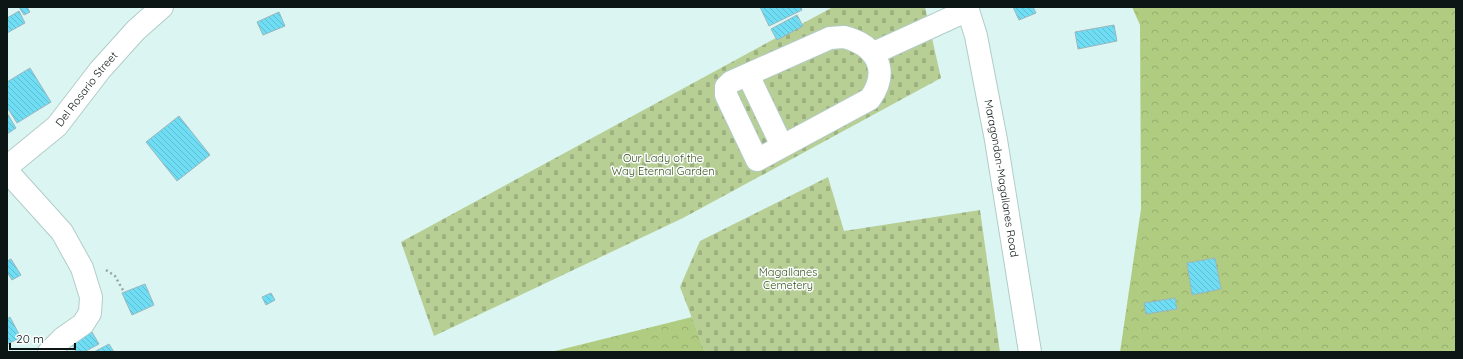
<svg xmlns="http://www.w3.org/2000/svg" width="1463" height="359" viewBox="0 0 1463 359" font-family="Quicksand,sans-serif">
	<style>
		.forest { fill: url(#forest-crowns) }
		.cemetery { fill: url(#cemetery-stones) }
		.building { fill: url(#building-back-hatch); stroke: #9db6bc }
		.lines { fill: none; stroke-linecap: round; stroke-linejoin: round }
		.minor-casing { stroke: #b2ccc7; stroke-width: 24 }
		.major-casing { stroke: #b2ccc7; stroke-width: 24 }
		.path { stroke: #93a8a4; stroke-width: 2.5; stroke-dasharray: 2 3; stroke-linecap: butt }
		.minor { stroke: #fff; stroke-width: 22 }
		.major { stroke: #fff; stroke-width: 22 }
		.labels { text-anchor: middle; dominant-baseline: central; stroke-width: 3; stroke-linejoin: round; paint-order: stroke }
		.street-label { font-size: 11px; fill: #0c1614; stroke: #f9fefd }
		.park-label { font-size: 11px; fill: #3d4f1a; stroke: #f9fefd }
	</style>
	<defs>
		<pattern id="forest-crowns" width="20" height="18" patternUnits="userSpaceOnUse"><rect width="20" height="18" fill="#afcc81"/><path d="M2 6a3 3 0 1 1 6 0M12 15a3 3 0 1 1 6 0" fill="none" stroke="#95ae6f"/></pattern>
		<pattern id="cemetery-stones" width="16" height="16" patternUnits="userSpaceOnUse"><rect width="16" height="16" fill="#b7ce95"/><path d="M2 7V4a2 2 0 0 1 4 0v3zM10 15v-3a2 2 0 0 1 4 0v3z" fill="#9cb080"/></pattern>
		<pattern id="building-back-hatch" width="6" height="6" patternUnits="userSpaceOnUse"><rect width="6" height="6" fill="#6fddf3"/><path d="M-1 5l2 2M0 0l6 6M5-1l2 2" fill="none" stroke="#5fbdcf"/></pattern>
	</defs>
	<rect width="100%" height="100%" fill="#dbf6f2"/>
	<!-- forest -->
	<g class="forest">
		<path d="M1132 7H1456V352H1120L1141 209 1140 25Z"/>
		<path d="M692 317 705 352H551Z"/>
	</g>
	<!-- cemetery -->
	<g class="cemetery">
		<path d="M833 7H925L941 78 683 218 434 336 401 242Z"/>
		<path d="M828 177 844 231 980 210 1000 352H705L680 287 700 241Z"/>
	</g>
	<!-- building -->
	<g class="building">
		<path d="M19 7H27L30 12 24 15Z"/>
		<path d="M760 7H801L802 10 769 26Z"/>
		<path d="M1013 7H1033L1036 13 1019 20Z"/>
		<path d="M19 11 25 23 7 33V18Z"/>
		<path d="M279 12 285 26 263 35 257 22Z"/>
		<path d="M797 15 803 26 777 40 771 29Z"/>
		<path d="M1114 25 1117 41 1078 49 1075 32Z"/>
		<path d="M30 68 51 102 17 123 7 107V82Z"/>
		<path d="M7 113 16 128 7 134Z"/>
		<path d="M179 116 210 155 177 181 146 142Z"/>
		<path d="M1215 258 1221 289 1192 295 1187 263Z"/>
		<path d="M11 259 21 275 12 280 7 272V261Z"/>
		<path d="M145 284 154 305 132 315 122 293Z"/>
		<path d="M271 293 275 300 266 305 262 297Z"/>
		<path d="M1175 298 1177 309 1146 314 1144 303Z"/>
		<path d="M10 317 21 338 7 344V319Z"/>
		<path d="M89 327 99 344 84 352H76L69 338Z"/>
		<path d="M109 344 114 352H94Z"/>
	</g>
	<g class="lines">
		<!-- minor casing -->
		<g class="minor-casing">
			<g id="minor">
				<path d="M844 37C875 45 891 69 870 99L757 160 726 95V87L731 82 830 38Z"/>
				<path d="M874 53 968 10"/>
				<path d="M748 75 782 146"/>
				<path id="s1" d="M7 167 57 126 100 70 136 30 162 7"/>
				<path d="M7 171 62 232 82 268 91 297 90 313 83 324 63 338 49 352"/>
			</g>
		</g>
		<!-- major casing -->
		<g class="major-casing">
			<g id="major">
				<path id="s2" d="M967 7 976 36 996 140 1030 352"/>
			</g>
		</g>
		<!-- path -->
		<path class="path" d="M106 270 115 276 124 292"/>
		<!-- minor -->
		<use href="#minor" class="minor"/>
		<!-- major -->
		<use href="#major" class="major"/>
	</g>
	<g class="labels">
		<!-- street labels -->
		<g class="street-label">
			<text stroke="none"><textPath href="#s1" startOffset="112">Del Rosario Street</textPath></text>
			<text stroke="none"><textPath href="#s2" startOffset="175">Maragondon-Magallanes Road</textPath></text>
		</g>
		<!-- park labels -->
		<g class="park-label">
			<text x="663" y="158">Our Lady of the<tspan x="663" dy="13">Way Eternal Garden</tspan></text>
			<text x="788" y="272">Magallanes<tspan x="788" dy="13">Cemetery</tspan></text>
		</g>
	</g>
	<!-- border -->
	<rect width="1463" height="359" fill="none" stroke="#0c1614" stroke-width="16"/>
	<!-- scale -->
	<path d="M10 343v6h65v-6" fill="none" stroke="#0c1614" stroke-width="2"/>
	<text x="16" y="343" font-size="12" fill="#0c1614" stroke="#f9fefd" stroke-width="3" paint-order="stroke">20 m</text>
</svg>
